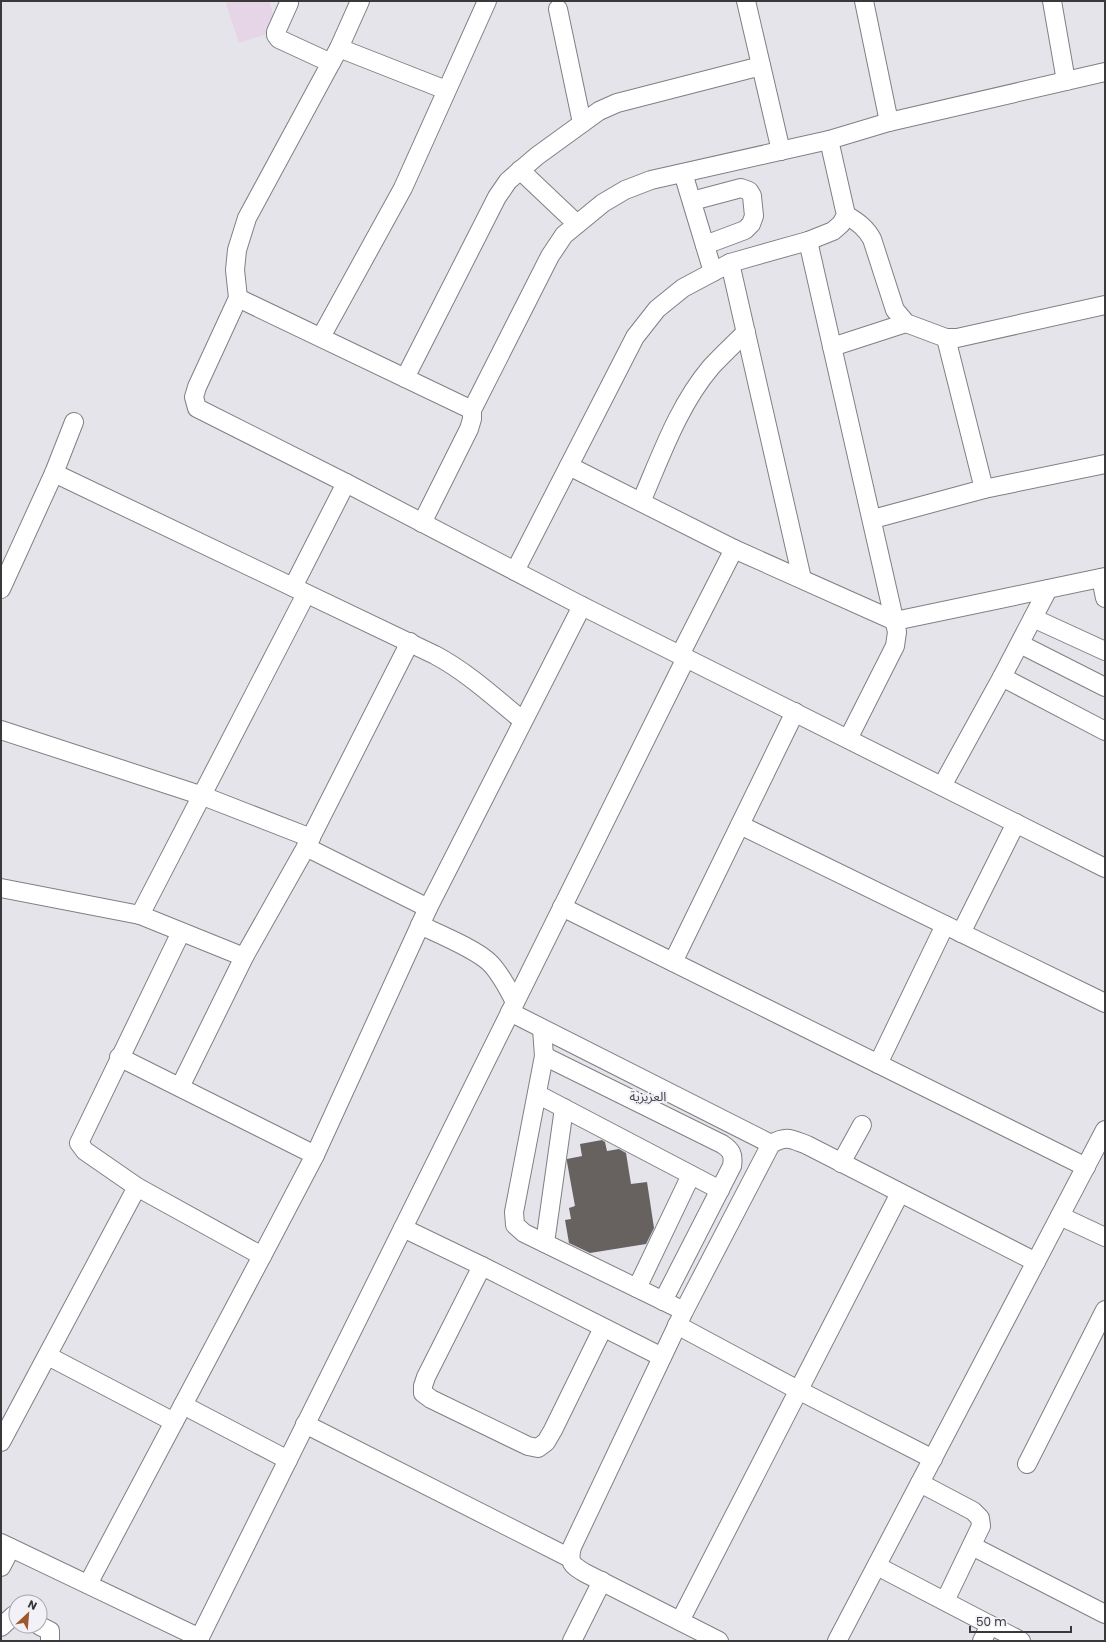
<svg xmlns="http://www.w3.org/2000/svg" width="1106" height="1642" viewBox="0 0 1106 1642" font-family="Poppins,'Noto Sans Arabic',sans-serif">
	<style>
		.medical { fill: #e5d5e7 }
		.building { fill: #676260 }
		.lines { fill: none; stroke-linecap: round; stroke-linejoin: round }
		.minor-casing { stroke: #807f84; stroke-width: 20 }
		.minor { stroke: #fff; stroke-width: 18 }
		.labels { text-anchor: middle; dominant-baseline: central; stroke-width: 4; stroke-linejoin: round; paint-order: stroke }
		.neighbourhood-label { font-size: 13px; fill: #434247; stroke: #f2f1f7 }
	</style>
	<rect width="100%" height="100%" fill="#e5e4ea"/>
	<!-- medical -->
	<path class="medical" d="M225 1H269L279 30 239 43Z"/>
	<!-- building -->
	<path class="building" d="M602 1140 605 1142 607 1151 619 1149 626 1153 631 1184 647 1182 654 1228 646 1244 590 1253 569 1243 565 1220 571 1219 569 1208 575 1206 567 1162V1159L582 1156 580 1144Z"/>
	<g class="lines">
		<!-- minor casing -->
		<g class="minor-casing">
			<g id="minor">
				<path d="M360 1 339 48 247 218 237 250 235 270 238 298 197 387 194 397 197 408 346 483 582 606 1105 868"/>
				<path d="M746 1 781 151"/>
				<path d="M864 1 889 122"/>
				<path d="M1052 1 1066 81"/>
				<path d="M289 3 276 32V35L279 39 331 63"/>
				<path d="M558 9 582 123"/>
				<path d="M339 48 446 90"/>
				<path d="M520 170 577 224"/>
				<path d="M683 173 713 272"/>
				<path d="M692 201 741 188 749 191 752 196 754 216 751 224 745 230 705 245"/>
				<path d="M846 215C858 222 866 228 872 239L895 310 906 323 946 338H957L1105 305"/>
				<path d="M808 241 897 632 895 646 848 739"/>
				<path d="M730 263 802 579"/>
				<path d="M238 298 472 410 550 256 564 235 603 203 625 190 651 180 829 140 889 122 1105 72"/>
				<path d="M321 337 403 188 487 1"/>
				<path d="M946 338 984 489"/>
				<path d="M832 347 906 323"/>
				<path d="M405 378 497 197 508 181 537 156 599 111 617 103 761 66"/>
				<path d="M569 466 734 549 895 621 1105 577"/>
				<path d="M54 473 435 655C467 672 494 697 522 720"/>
				<path d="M641 502C661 456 678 406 711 367 722 355 734 344 746 332"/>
				<path d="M873 519 984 489 1105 464"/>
				<path d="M422 523 469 429 472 419V410"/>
				<path d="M515 571 635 337 657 309 683 288 730 263 808 241 833 231 841 224 846 215 829 140"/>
				<path d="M1101 578 1105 598"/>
				<path d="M293 587 346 483"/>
				<path d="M1 589 54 473 74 422"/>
				<path d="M1033 618 1105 651"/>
				<path d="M1020 644 1105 687"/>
				<path d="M680 655 734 549"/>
				<path d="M1002 677 1105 731"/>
				<path d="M1 730 203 796 311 838"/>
				<path d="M942 786 1002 677 1048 589"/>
				<path d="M740 825 1105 1003"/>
				<path d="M306 847 428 908"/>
				<path d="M1 888 140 915 244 957"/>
				<path d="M562 907 1086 1167"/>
				<path d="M140 915 306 594"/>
				<path d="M420 925C439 934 476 949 490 963 501 974 508 989 515 1002"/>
				<path d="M961 933 1016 823"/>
				<path d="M673 962 795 712"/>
				<path d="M510 1012 771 1144"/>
				<path d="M542 1029 544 1056 514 1212 515 1225 524 1233 684 1311"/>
				<path d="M544 1056 722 1144C731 1150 734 1154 732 1166L663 1301"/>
				<path d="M119 1057 315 1155"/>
				<path d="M878 1064 945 925"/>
				<path d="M180 1087 244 957 306 847 410 642"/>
				<path d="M537 1094 720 1190"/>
				<path d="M841 1163 862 1125"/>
				<path d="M1060 1216 1105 1237"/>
				<path d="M403 1228 482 1266 662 1357"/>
				<path d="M545 1243 564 1108"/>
				<path d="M262 1256 315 1155 428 908 582 606"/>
				<path d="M482 1266 426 1377 423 1386V1393L431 1399 528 1446 538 1448 546 1442 553 1430 603 1328"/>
				<path d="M637 1288 691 1175"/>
				<path d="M677 1325 798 1390 933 1459"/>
				<path d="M48 1356 174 1422"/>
				<path d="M183 1405 288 1460"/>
				<path d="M305 1424 570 1558"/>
				<path d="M1 1442 137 1187"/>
				<path d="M1027 1464 1105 1310"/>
				<path d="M920 1483 973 1511 980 1518 981 1526 945 1601"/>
				<path d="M1 1543 200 1638"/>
				<path d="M972 1546 1105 1614"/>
				<path d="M877 1566 1021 1641"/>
				<path d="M1 1567 11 1548"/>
				<path d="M88 1584 262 1256 137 1187 85 1151 79 1143 181 932"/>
				<path d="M680 1621 900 1193"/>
				<path d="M40 1626 50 1631V1641"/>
				<path d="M1 1627 14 1615H16"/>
				<path d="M198 1641 686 658"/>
				<path d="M572 1641 602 1581"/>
				<path d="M719 1641 585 1573C572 1565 568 1563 572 1547L684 1311 771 1144C787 1135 791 1139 807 1145L1036 1262"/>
				<path d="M837 1641 1105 1130"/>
				<path d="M982 1641 990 1625"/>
			</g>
		</g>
		<!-- minor -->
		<use href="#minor" class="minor"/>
	</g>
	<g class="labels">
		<!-- neighbourhood labels -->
		<g class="neighbourhood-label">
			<text x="648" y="1096">العزيزية</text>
		</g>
	</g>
	<!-- border -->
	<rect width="1106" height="1642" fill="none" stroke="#39393b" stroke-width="4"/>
	<!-- north arrow -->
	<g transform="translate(28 1614) rotate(26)"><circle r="19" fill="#f2f1f7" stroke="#a8a7ac"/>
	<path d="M0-3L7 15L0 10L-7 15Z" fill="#9e582e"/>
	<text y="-6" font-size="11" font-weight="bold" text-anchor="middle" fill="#39393b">N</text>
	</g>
	<!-- scale -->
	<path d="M970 1626v6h101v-6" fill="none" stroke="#39393b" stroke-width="2"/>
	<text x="976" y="1626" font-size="12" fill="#39393b" stroke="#f2f1f7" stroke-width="3" paint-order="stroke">50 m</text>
</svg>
